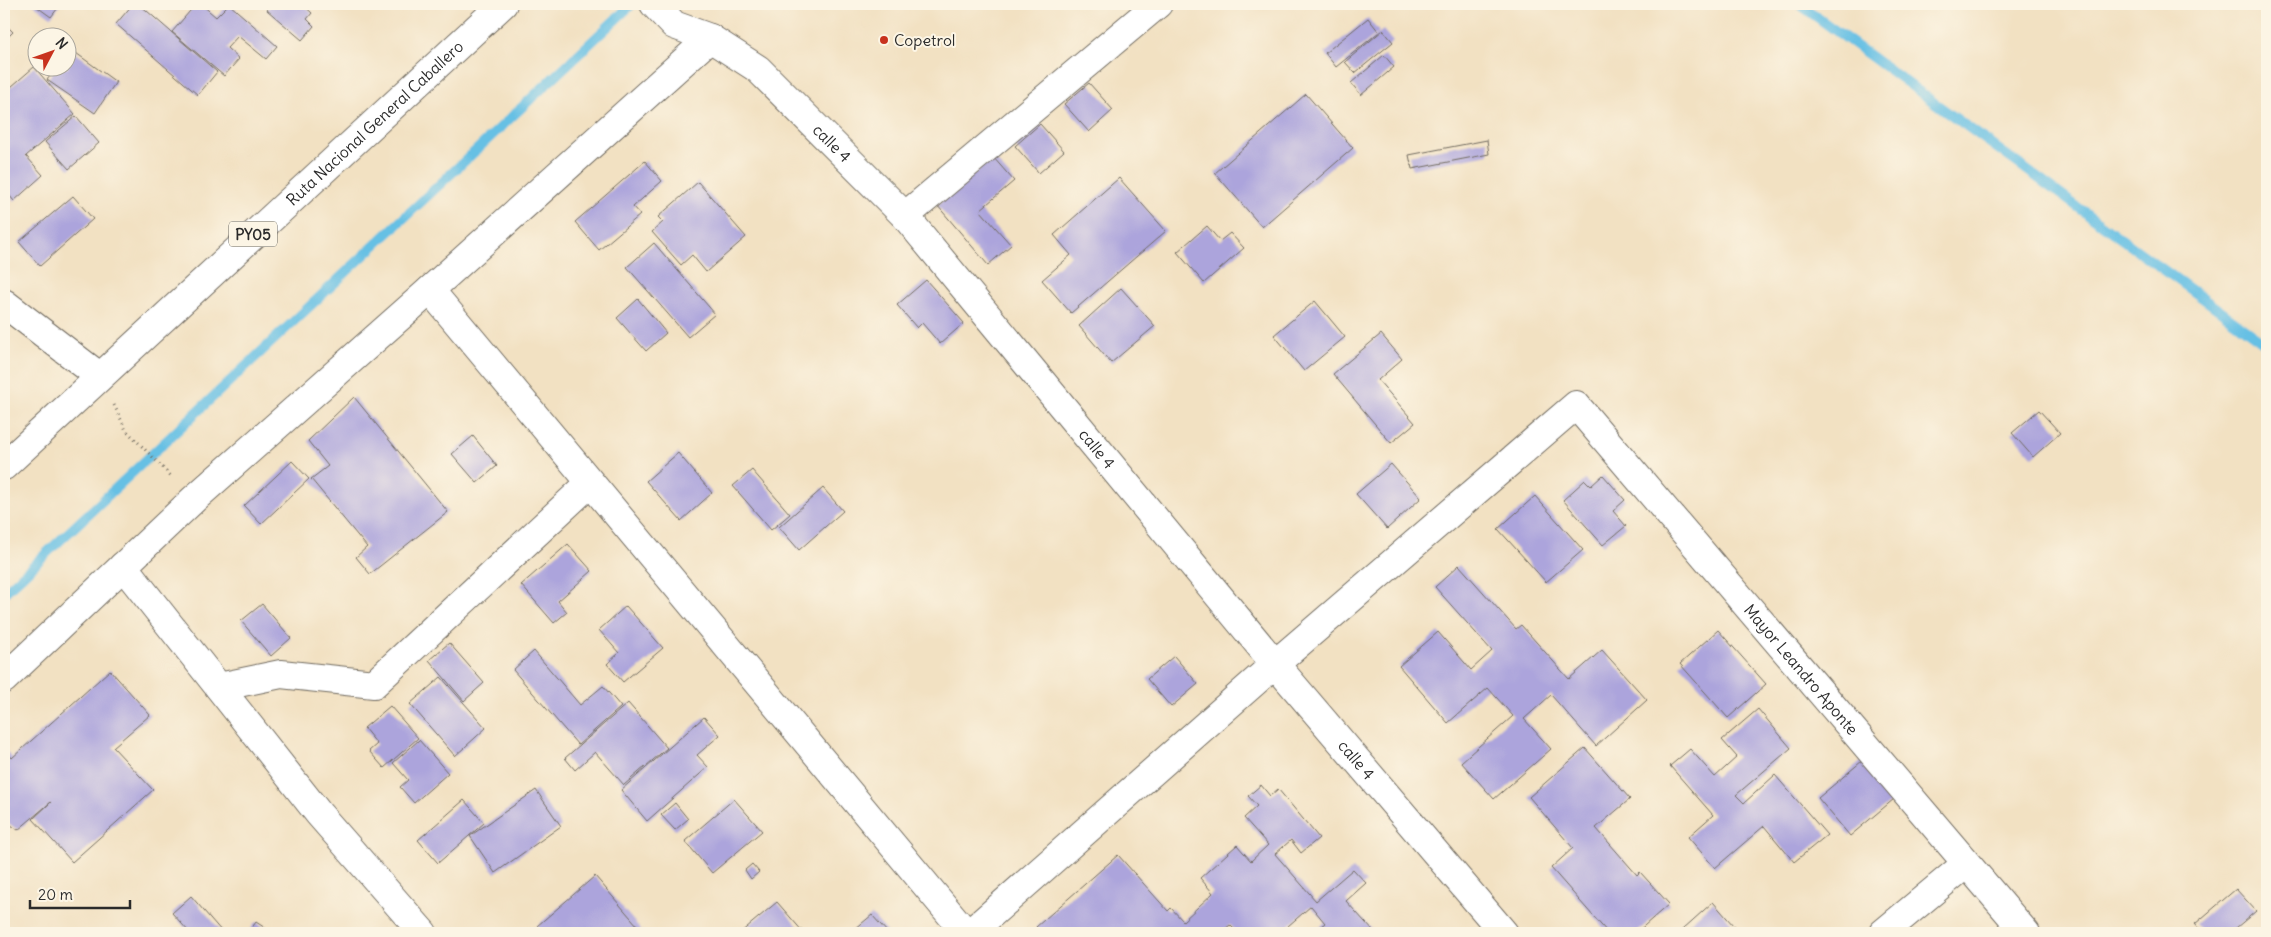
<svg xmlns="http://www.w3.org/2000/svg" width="2271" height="937" viewBox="0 0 2271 937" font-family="Delius,sans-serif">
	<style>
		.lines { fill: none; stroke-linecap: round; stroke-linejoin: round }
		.stream { stroke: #66c0e4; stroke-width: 10 }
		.building { fill: #aca4dc }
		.street-casing { stroke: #716b60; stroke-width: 30 }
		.highway-casing { stroke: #716b60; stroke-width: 30 }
		.path { stroke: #716b60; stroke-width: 3; stroke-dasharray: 1 4; stroke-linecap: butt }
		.street { stroke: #fff; stroke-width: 28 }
		.highway { stroke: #fff; stroke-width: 28 }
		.poi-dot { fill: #c8321e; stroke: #fcf5e5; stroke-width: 2 }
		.labels { text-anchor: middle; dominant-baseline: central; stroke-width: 4; stroke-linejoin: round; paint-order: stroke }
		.shield { fill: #fcf5e5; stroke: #6a6863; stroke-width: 1 }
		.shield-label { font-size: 15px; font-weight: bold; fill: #2b2b2b }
		.poi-label { font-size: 16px; fill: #2b2b2b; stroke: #fcf5e5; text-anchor: start }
		.street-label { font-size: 16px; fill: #2b2b2b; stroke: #fcf5e5 }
	</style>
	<rect width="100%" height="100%" fill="#fcf5e5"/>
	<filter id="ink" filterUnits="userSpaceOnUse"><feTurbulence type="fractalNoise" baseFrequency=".02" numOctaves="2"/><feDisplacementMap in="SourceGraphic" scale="10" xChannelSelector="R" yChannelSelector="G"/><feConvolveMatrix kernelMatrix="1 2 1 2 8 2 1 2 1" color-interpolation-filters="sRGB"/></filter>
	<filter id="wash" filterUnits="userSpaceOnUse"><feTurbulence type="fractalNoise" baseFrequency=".0096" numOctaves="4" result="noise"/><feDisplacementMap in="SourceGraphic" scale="20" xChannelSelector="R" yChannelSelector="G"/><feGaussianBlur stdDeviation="1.12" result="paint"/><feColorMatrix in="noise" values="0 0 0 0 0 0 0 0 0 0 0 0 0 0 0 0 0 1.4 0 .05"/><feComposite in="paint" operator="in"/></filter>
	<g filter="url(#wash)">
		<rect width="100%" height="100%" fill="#f2e1c2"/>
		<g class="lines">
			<!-- stream -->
			<g class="stream">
				<path d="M1799 4 2267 345"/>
				<path d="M4 593 632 4"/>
			</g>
		</g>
		<g id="blocks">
			<!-- building -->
			<g class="building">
				<path d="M33 4H61L51 17Z"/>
				<path d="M133 4H139L217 72 198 95 116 24Z"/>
				<path d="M196 4H201L216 17 229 4 277 46 266 59 238 36 227 48 239 59 224 76 172 32Z"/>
				<path d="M272 4H302L312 13 307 19 314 26 302 40 267 10Z"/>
				<path d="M1368 18 1379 32 1336 67 1325 53Z"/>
				<path d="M4 23 13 32 4 41Z"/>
				<path d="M1383 30 1393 42 1355 73 1345 62Z"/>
				<path d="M69 48 116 82 95 113 47 80 56 68H68Z"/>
				<path d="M1384 55 1394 67 1361 95 1351 83Z"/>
				<path d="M34 67 75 114 26 156 43 175 14 201 4 189V93Z"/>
				<path d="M1089 83 1113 110 1089 132 1064 104Z"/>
				<path d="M1306 94 1353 148 1262 227 1215 173Z"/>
				<path d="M76 116 99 143 69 169 45 142Z"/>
				<path d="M1040 124 1064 151 1039 173 1015 146Z"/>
				<path d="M1487 140 1489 154 1412 169 1409 155Z"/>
				<path d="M993 157 1014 181 980 210 1011 245 988 265 937 205Z"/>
				<path d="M645 161 662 181 633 207 640 215 599 250 575 222Z"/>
				<path d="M1119 178 1166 231 1071 313 1042 280 1071 255 1054 235Z"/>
				<path d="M698 182 746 237 706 272 692 255 681 265 652 232 663 222 658 217Z"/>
				<path d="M73 196 93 219 40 266 19 242Z"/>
				<path d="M1207 226 1220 241 1230 233 1244 248 1204 283 1177 252Z"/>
				<path d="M654 243 715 314 688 337 627 267Z"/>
				<path d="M926 280 964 323 940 344 922 323 917 328 897 305Z"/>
				<path d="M1121 288 1155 326 1111 363 1079 326Z"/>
				<path d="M638 299 666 333 646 351 617 318Z"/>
				<path d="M1315 301 1345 337 1304 371 1274 335Z"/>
				<path d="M1381 334 1402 359 1378 380 1415 423 1391 443 1333 374Z"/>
				<path d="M354 397 448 512 370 574 356 557 367 547 311 479 328 466 308 441Z"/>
				<path d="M2039 410 2060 433 2033 457 2012 433Z"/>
				<path d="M473 436 497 466 477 483 452 454Z"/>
				<path d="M678 453 712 493 681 521 646 481Z"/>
				<path d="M292 461 309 479 261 524 244 506Z"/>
				<path d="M1391 464 1421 498 1387 529 1356 494Z"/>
				<path d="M752 470 790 514 771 530 733 486Z"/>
				<path d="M1603 475 1625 500 1613 511 1626 526 1603 545 1563 500 1585 480 1591 486Z"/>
				<path d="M823 488 843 511 799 550 779 527Z"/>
				<path d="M1535 496 1583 550 1546 582 1498 529Z"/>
				<path d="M568 544 592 571 558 601 567 612 554 623 521 585Z"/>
				<path d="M1459 565 1516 629 1521 625 1569 679 1602 650 1647 700 1596 746 1551 695 1524 719 1551 749 1494 799 1461 762 1513 716 1488 688 1448 723 1399 666 1438 632 1471 670 1492 651 1435 587Z"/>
				<path d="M262 604 291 638 271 656 241 621Z"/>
				<path d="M626 606 663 648 623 682 607 664 619 653 599 630Z"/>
				<path d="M1718 630 1766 684 1728 718 1680 664Z"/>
				<path d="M449 643 484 683 464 701 429 660Z"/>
				<path d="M534 651 580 705 603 686 621 707 578 745 513 670Z"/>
				<path d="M1174 656 1198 684 1171 707 1147 679Z"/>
				<path d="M110 670 150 715 113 747 153 790 72 862 33 819 51 802 18 830 4 820V753L6 751 12 758Z"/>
				<path d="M441 677 486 728 455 756 410 704Z"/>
				<path d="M628 703 667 748 624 785 595 752 575 770 565 758Z"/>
				<path d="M390 706 418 738 384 768 369 751 377 744 364 728Z"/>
				<path d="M1758 709 1791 748 1736 795 1744 803 1775 775 1827 835 1794 862 1764 826 1715 868 1688 837 1713 815 1670 766 1690 749 1715 777 1737 757 1722 740Z"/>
				<path d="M704 717 720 735 697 755 708 767 647 821 621 790Z"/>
				<path d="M419 740 448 773 414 803 400 787 408 780 393 763Z"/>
				<path d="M1585 748 1630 799 1596 828 1637 875 1640 872 1669 904 1636 933H1608L1551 868 1573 848 1529 797Z"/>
				<path d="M1862 761 1894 799 1850 836 1818 798Z"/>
				<path d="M1261 785 1270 796 1278 789 1319 838 1301 853 1291 840 1275 854 1316 901 1353 869 1366 883 1346 901 1375 933H1313L1325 923 1311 906 1280 933H1238L1230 925 1220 933H1041L1036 927 1118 855 1168 911 1171 908 1183 921 1213 893 1200 878 1237 845 1251 861 1268 845 1244 818 1257 806 1248 796Z"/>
				<path d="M536 790 561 826 495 873 470 836Z"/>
				<path d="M734 799 762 831 712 873 685 841Z"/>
				<path d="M464 800 484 823 438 863 418 840Z"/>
				<path d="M675 803 688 819 675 830 661 815Z"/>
				<path d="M752 864 759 872 751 879 745 870Z"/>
				<path d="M595 876 643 932 543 933 537 926Z"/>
				<path d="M2236 889 2256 911 2230 933H2203L2195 924Z"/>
				<path d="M191 896 223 933H190L172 913Z"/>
				<path d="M777 902 804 933H740Z"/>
				<path d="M1713 902 1740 933H1687L1683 929Z"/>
				<path d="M872 915 888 933H850Z"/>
				<path d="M256 922 273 933H248Z"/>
			</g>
		</g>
	</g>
	<g filter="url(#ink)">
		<use href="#blocks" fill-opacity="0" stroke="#716b60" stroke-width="1"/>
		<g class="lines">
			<!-- street casing -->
			<g class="street-casing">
				<g id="street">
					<path id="s1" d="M654 4 674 25 710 38 758 69 905 216 1275 664 1504 933"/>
					<path d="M905 216 1158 4"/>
					<path d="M430 290 966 933"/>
					<path d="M4 303 99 376"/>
					<path d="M123 566 319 814 423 933"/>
					<path d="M4 679 194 499 430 290 710 38"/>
					<path d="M219 687 281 674 374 684 590 483"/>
					<path id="s2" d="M970 933 1275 664 1576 405 2026 933"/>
					<path d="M1883 933 1966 864"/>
				</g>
			</g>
			<!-- highway casing -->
			<g class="highway-casing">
				<g id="highway">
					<path id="s3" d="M4 466 503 4"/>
				</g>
			</g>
			<!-- path -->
			<path class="path" d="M114 405 126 430 172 477"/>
			<!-- street -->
			<use href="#street" class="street"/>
			<!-- highway -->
			<use href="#highway" class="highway"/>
		</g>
	</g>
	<!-- markers -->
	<circle class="poi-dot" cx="884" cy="40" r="5"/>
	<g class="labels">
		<!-- shield labels -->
		<rect class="shield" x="229" y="221.5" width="48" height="25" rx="4"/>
		<g class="shield-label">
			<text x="253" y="234">PY05</text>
		</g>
		<!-- poi labels -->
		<g class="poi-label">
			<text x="894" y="40">Copetrol</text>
		</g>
		<!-- street labels -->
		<g class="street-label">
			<text stroke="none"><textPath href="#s3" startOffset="505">Ruta Nacional General Caballero</textPath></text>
			<text stroke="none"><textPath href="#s1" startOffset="229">calle 4</textPath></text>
			<text stroke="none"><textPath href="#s1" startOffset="634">calle 4</textPath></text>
			<text stroke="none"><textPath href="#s2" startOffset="1151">Mayor Leandro Aponte</textPath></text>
			<text stroke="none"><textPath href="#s1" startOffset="1039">calle 4</textPath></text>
		</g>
	</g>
	<!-- margin -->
	<rect width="2271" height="937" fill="none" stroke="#fcf5e5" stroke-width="20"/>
	<!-- north arrow -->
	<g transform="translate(52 52) rotate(49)"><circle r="24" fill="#fcf5e5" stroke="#a8a49b"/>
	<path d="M0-4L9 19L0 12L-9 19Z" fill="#c8321e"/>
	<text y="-8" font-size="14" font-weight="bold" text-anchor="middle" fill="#2b2b2b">N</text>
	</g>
	<!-- scale -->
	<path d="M30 900v8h100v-8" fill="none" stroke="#2b2b2b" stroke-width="2.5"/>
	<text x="38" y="900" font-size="15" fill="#2b2b2b" stroke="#fcf5e5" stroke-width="4" paint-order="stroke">20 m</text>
</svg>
